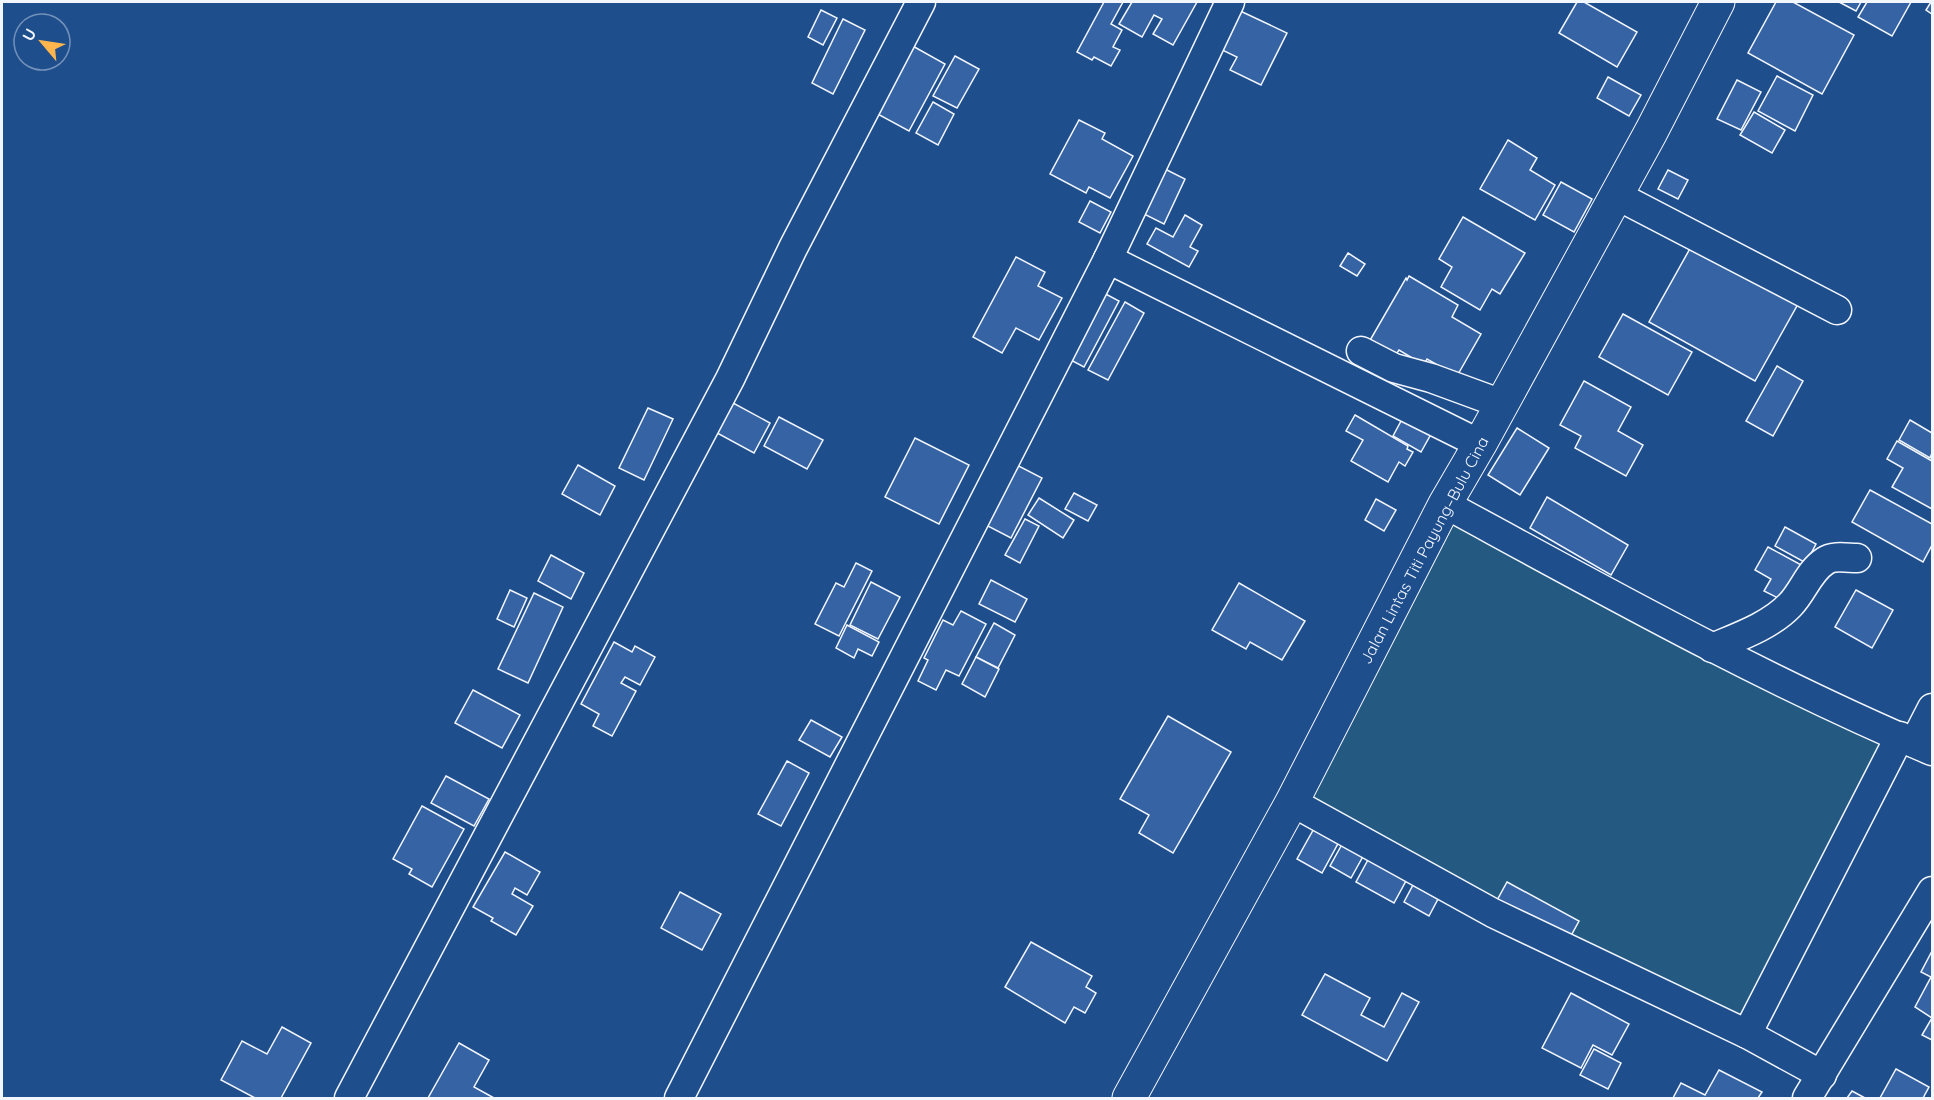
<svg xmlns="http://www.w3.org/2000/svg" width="1934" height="1100" viewBox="0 0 1934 1100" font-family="Quicksand,sans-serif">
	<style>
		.green { fill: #245a82; stroke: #a8bbd7; stroke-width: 1.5 }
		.building { fill: #3563a3; stroke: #f2f6ff; stroke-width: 1.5 }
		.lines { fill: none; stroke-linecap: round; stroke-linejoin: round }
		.minor-casing { stroke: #f2f6ff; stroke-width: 31 }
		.major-casing { stroke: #f2f6ff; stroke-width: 35 }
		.minor { stroke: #1f4e8c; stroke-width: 28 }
		.major { stroke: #1f4e8c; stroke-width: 33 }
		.labels { text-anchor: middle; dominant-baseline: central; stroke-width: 4.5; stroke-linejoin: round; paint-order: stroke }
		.street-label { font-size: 16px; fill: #f2f6ff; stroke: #1f4e8c }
	</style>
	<rect width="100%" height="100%" fill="#1f4e8c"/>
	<!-- green -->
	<path class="green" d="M1445 504 1900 736 1747 1034 1292 802Z"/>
	<!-- building -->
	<g class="building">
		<path d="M1104 2H1123L1111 24 1122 30 1113 47 1120 50 1111 66 1094 57 1092 60 1077 52Z"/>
		<path d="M1132 2H1197L1173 45 1153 34 1162 19 1154 15 1142 37 1119 24Z"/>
		<path d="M1577 2H1584L1637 32 1617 67 1559 33Z"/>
		<path d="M1776 2H1793L1854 35 1822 94 1748 53Z"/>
		<path d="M1839 2H1861L1856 11Z"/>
		<path d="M1867 2H1911L1892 36 1858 17Z"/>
		<path d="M1931 2H1932V14L1926 10Z"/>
		<path d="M1236 9 1287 33 1261 85 1230 70 1237 57 1218 48Z"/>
		<path d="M821 10 837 18 823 45 808 37Z"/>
		<path d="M843 19 865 30 833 94 812 83Z"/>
		<path d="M902 40 945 64 909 131 872 111Z"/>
		<path d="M955 56 979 69 957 108 933 96Z"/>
		<path d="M1777 76 1813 95 1795 131 1758 111Z"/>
		<path d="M1608 77 1641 95 1629 116 1597 98Z"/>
		<path d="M1737 80 1761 92 1741 130 1717 119Z"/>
		<path d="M933 102 954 114 938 145 916 133Z"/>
		<path d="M1754 112 1785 130 1772 153 1740 135Z"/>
		<path d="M1079 120 1105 133 1102 139 1133 156 1110 198 1089 187 1086 193 1050 174Z"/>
		<path d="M1508 140 1537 158 1530 170 1555 185 1535 220 1480 189Z"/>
		<path d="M1161 167 1185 179 1164 224 1140 212Z"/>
		<path d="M1668 170 1688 180 1678 199 1658 189Z"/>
		<path d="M1561 182 1592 199 1574 232 1543 215Z"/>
		<path d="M1090 201 1111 212 1100 233 1079 222Z"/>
		<path d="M1185 215 1202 225 1190 247 1198 251 1189 267 1147 244 1156 228 1173 237Z"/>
		<path d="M1463 217 1525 253 1500 294 1492 289 1480 310 1441 287 1452 267 1439 259Z"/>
		<path d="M1692 245 1798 304 1755 381 1649 322Z"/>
		<path d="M1348 253 1365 264 1357 276 1340 266Z"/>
		<path d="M1016 257 1045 272 1038 286 1062 298 1039 340 1016 328 1002 353 973 337Z"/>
		<path d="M1409 276 1458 305 1452 317 1481 334 1457 376 1427 359 1424 365 1399 350 1395 356 1369 342 1406 278 1407 280Z"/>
		<path d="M1100 291 1119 301 1084 367 1065 357Z"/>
		<path d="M1125 302 1144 313 1108 380 1088 370Z"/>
		<path d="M1623 314 1692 352 1668 395 1599 357Z"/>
		<path d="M1777 366 1803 381 1773 436 1746 421Z"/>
		<path d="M1584 381 1631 407 1618 431 1643 445 1626 476 1575 448 1581 436 1560 425Z"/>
		<path d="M722 397 770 423 754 453 706 427Z"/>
		<path d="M648 408 673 419 644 480 619 468Z"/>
		<path d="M1407 410 1435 427 1421 452 1393 436Z"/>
		<path d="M1355 415 1408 446 1407 449 1413 452 1405 466 1399 462 1388 482 1351 461 1363 440 1346 431Z"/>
		<path d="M779 417 823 440 807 469 764 446Z"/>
		<path d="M1910 420 1932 433V453L1930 458 1899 440Z"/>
		<path d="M1517 428 1549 448 1520 495 1488 475Z"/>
		<path d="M915 438 969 465 939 524 885 497Z"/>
		<path d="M1897 441 1932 461V509L1892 487 1903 468 1887 459Z"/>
		<path d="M1013 463 1042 478 1011 538 982 523Z"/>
		<path d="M578 465 615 486 600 515 562 494Z"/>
		<path d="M1870 490 1932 524V545L1923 562 1852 522Z"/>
		<path d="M1074 493 1097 505 1088 521 1065 509Z"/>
		<path d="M1547 497 1628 545 1611 575 1530 528Z"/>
		<path d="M1039 498 1074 520 1063 538 1028 515Z"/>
		<path d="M1376 499 1396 510 1384 531 1365 520Z"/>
		<path d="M1025 519 1039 526 1020 563 1005 555Z"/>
		<path d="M1785 527 1816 544 1806 563 1775 546Z"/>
		<path d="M1768 547 1805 567 1786 602 1764 591 1771 579 1755 570Z"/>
		<path d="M551 555 584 573 571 599 538 581Z"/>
		<path d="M856 563 872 571 839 636 815 624 836 583 844 587Z"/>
		<path d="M991 580 1027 599 1015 622 979 604Z"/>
		<path d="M871 582 900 597 878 639 850 625Z"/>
		<path d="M1239 583 1305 621 1282 660 1250 642 1246 649 1212 630Z"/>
		<path d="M510 590 527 598 514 627 497 619Z"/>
		<path d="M1856 590 1893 610 1872 648 1835 627Z"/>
		<path d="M534 593 563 607 528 683 498 669Z"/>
		<path d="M961 611 986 624 959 676 946 670 936 690 918 681 928 660 924 658 943 620 953 625Z"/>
		<path d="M994 623 1015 635 998 668 976 657Z"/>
		<path d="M847 625 879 642 872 656 858 649 854 658 836 648Z"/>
		<path d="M614 642 632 652 635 646 655 657 640 685 625 677 621 683 636 691 612 736 593 726 599 714 581 704Z"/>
		<path d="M976 657 999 669 985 697 962 684Z"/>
		<path d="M473 690 520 715 502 748 455 723Z"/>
		<path d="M1168 716 1231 752 1173 853 1139 833 1149 815 1120 799Z"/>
		<path d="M811 720 842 737 830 757 799 740Z"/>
		<path d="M787 761 809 773 781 826 758 814Z"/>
		<path d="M446 776 489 799 474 826 431 803Z"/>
		<path d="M422 806 464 829 432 887 409 874 412 869 393 859Z"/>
		<path d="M1316 825 1341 838 1322 873 1297 859Z"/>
		<path d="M1345 839 1366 851 1351 878 1330 866Z"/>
		<path d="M505 852 540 872 527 895 515 888 512 894 533 906 516 935 491 921 493 918 473 907Z"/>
		<path d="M1369 858 1407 879 1394 903 1356 882Z"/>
		<path d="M1507 882 1579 921 1567 943 1495 904Z"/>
		<path d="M1413 885 1438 899 1429 916 1404 902Z"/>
		<path d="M680 892 721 914 702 950 661 928Z"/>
		<path d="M1031 942 1092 976 1086 987 1096 993 1085 1013 1074 1007 1065 1023 1005 987Z"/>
		<path d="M1932 951V1040L1922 1035 1932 1018 1915 1007 1931 977 1921 972Z"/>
		<path d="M1325 974 1370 998 1361 1015 1384 1027 1402 993 1419 1002 1387 1061 1302 1015Z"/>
		<path d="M1571 993 1629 1024 1612 1055 1593 1045 1581 1068 1542 1048Z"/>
		<path d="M282 1027 311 1043 281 1098H255L221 1080 242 1041 267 1054Z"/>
		<path d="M459 1043 489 1060 474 1087 494 1098H428Z"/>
		<path d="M1594 1049 1621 1063 1608 1089 1580 1075Z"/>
		<path d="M1896 1069 1929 1087 1923 1098H1880Z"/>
		<path d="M1719 1070 1762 1092 1758 1098H1673L1681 1083 1705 1095Z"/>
		<path d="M1852 1091 1865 1098H1847Z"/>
	</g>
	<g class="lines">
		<!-- minor casing -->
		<g class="minor-casing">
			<g id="minor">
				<path d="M1616 195 1837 310"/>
				<path d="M1108 259 1480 444"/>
				<path d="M1361 351 1394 368 1431 378 1502 404"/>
				<path d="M1445 504C1605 591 1764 680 1932 751"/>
				<path d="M1712 648C1738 637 1770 626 1790 605 1803 592 1809 571 1825 561 1833 555 1848 558 1857 558"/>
				<path d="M1914 743 1932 708"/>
				<path d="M1292 802 1493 913 1747 1034 1822 1075"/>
				<path d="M1747 1034 1900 736"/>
				<path d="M349 1098 730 379 793 248 921 2"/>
				<path d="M679 1098 1108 259 1230 2"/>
				<path d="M1807 1098 1932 891"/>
			</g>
		</g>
		<!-- major casing -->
		<g class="major-casing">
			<path id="major" d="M1129 1098 1292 802 1445 504 1480 444 1651 132 1718 2"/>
		</g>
		<!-- minor -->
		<use href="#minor" class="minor"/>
		<!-- major -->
		<use href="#major" class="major"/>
	</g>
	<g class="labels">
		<!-- street labels -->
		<g class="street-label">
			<text transform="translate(1424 550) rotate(-62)">Jalan Lintas Titi Payung–Bulu Cina</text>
		</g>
	</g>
	<!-- border -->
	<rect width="1934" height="1100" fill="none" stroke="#f2f6ff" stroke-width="6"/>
	<!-- north arrow -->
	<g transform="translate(42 42) rotate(299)"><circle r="28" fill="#1f4e8c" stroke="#7391ba" stroke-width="1.5"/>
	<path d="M0-4.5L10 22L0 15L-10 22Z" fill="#ffb74d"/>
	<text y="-9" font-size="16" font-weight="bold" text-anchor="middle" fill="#f2f6ff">U</text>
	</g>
</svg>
